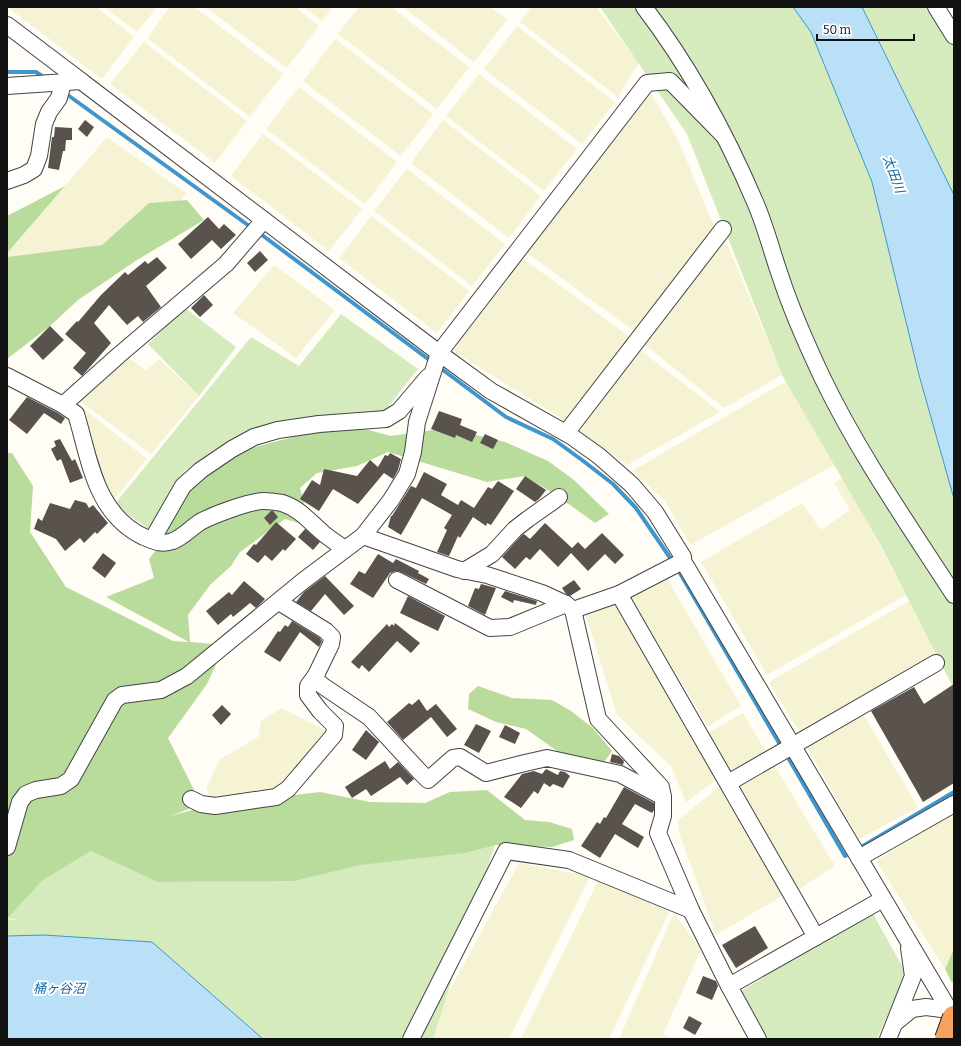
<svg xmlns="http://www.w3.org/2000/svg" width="961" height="1046" viewBox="0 0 961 1046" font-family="Bitter,'Noto Sans JP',serif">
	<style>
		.farmland { fill: #f6f3d4 }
		.green { fill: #d5ebbd }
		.forest { fill: #b9dc9c }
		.water { fill: #b9e0f7; stroke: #3f96cf }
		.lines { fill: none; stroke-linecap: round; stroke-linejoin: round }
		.stream { stroke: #3f96cf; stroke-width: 4 }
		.building { fill: #5a524d }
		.minor-casing { stroke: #444; stroke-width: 18 }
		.minor { stroke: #fff; stroke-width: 16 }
		.highway-bridge-casing { stroke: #222; stroke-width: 24; stroke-linecap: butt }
		.highway-bridge { stroke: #f5a25d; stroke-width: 22 }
		.labels { text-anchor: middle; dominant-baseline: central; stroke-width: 4; stroke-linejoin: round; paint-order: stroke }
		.water-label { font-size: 13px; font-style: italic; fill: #1768a6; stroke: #fff }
	</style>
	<rect width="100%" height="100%" fill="#fffdf5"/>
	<!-- farmland -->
	<g class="farmland">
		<path d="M7 7H96L134 37 102 79Z"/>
		<path d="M104 7H157L137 32Z"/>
		<path d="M170 7H194L283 74 250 117 147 38Z"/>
		<path d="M205 7H295L319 26 287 68Z"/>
		<path d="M303 7H333L322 21Z"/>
		<path d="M359 7H391L469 67 437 109 338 34Z"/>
		<path d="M403 7H490L507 20 474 62Z"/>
		<path d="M531 7H596L639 63 618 97 520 22Z"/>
		<path d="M517 26 615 102 582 144 484 69Z"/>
		<path d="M335 39 433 114 401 156 303 81Z"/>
		<path d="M144 42 247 121 215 163 110 84Z"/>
		<path d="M479 74 577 149 544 191 446 116Z"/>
		<path d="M299 87 397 162 365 204 266 129Z"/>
		<path d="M651 93 679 142 715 229 634 331 526 252Z"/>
		<path d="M443 120 541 196 509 238 411 163Z"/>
		<path d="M263 134 362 209 329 251 231 176Z"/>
		<path d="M107 137 186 193 181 201 149 203 102 245 7 257V253Z"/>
		<path d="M407 169 505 244 472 286 374 211Z"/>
		<path d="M371 216 469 291 437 333 339 258Z"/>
		<path d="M725 239 782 375 724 408 645 345Z"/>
		<path d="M521 257 630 337 567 422 450 349Z"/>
		<path d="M274 265 335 310 296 358 233 313Z"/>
		<path d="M639 349 720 412 627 465 577 429Z"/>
		<path d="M128 357 146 371 159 359 199 396 151 454 80 401Z"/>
		<path d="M790 379 836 464 690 545 665 500 632 471Z"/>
		<path d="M84 409 147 459 112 502 100 476Z"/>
		<path d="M844 477 906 595 767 675 701 562 802 503 821 530 850 510 834 483Z"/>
		<path d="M665 575 741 706 708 726 628 594Z"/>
		<path d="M909 601 934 646 935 658 802 736 769 682Z"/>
		<path d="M615 603 718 778 686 802 671 766 617 715 586 615Z"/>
		<path d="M282 708 334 735 288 789 215 806 206 789 220 759 258 737 261 721Z"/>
		<path d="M743 713 835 866 799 889 708 733Z"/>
		<path d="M863 714 918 807 859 839 807 747Z"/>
		<path d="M720 786 785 894 716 935 679 833 678 820Z"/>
		<path d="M954 812V949L945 969 876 861Z"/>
		<path d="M519 863 590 876 509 1039H423Z"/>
		<path d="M600 877 669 912 609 1039H521Z"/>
		<path d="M674 913 701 950 663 1034 675 1039H619Z"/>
	</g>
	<!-- green -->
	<g class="green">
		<path d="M600 7H935L954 35V689L880 544 782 375 687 134Z"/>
		<path d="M185 308 236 347 199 396 148 344Z"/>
		<path d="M341 314 418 369 383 413 289 420 205 458 184 471 174 484 149 529 114 505 251 337 299 366Z"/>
		<path d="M495 845 433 1039H263L152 942 7 939V919L17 920 8 918 42 881 91 851 157 882 244 881Z"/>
		<path d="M872 912 906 973 877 1039H768L741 991Z"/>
	</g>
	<!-- forest -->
	<g class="forest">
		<path d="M65 186 7 253V216Z"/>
		<path d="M187 200 204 220 137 260 78 300 50 326 7 359V257L102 245 149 203Z"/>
		<path d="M361 428 391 436 447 428 505 442 548 461 574 480 609 514 595 523 559 497 525 476 487 482 388 452 357 466 317 473 300 488 309 520 299 523 285 519 240 552 231 566 210 585 188 615 190 642 225 645 207 684 168 738 201 804 171 816 209 805 320 792 370 802 425 803 450 792 487 790 525 820 549 822 572 829 574 840 552 847 495 845 465 853 360 865 294 881 157 882 91 851 42 881 8 918H7V453H12L33 486 30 532 66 587 173 641 189 642 106 597 154 578 149 559 156 550 162 535 182 499 211 471 240 451 308 433Z"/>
		<path d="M478 686 512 698 552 700 571 711 593 728 612 751 603 764 577 765 526 729 496 722 468 709 469 694Z"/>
		<path d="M954 949V980L952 983 945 969Z"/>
	</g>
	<!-- water -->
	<g class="water">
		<path d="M793 7H862L954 195V499L919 375 872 182 811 32Z"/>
		<path d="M44 935 152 942 263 1039H7V936Z"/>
	</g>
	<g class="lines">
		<!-- stream -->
		<g class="stream">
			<path d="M7 72H36L45 78"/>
			<path d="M65 93 252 228"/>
			<path d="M258 232 432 362"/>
			<path d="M439 367 506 417 553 439 582 460 613 484 636 508 673 562"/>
			<path d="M677 568 782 748"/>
			<path d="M786 754 845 856 852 852"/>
			<path d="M858 849 954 792"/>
		</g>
	</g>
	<!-- building -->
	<g class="building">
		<path d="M85 120 94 127 87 137 78 129Z"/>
		<path d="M55 127 72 128V140H66L65 151H63L59 170 48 168 52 137H54Z"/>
		<path d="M208 217 219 229 224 224 236 235 221 249 212 240 191 259 178 244Z"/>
		<path d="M260 251 268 260 255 272 247 263Z"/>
		<path d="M157 257 167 268 146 286 161 307 143 322 138 316 127 325 109 305 94 323 111 343 82 376 73 368 86 353 65 334 77 321 78 322 101 295 125 272 128 275 145 261 148 264Z"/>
		<path d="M204 295 213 305 200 317 191 308Z"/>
		<path d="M50 326 64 340 43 360 30 346Z"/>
		<path d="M27 397 58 413 65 418 61 424 44 413 27 434 9 420Z"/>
		<path d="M439 411 462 419 460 425 477 432 472 442 456 435 455 438 431 429Z"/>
		<path d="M485 434 498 440 493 449 480 443Z"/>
		<path d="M60 439 72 461 75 459 83 478 70 483 61 459 57 461 51 449 56 446 54 441Z"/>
		<path d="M390 453 401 459 398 470 393 479 384 473 358 504 333 489 319 511 300 499 312 480 320 485 324 469 357 476 370 460 378 467 385 455 388 456Z"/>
		<path d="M424 472 447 484 441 495 458 505 461 500 474 508 488 487 492 489 498 481 514 491 491 525 487 523 486 526 473 517 460 538 458 536 449 556 437 552 447 530 444 528 452 515 422 498 401 535 388 527 391 516H392L411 486 416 488Z"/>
		<path d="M525 476 546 490 539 499 535 502 516 489Z"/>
		<path d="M75 500 86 503 89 508 93 505 108 523 97 534 95 532 84 543 80 538 65 551 56 539 34 529 38 518 42 521 50 503 70 509Z"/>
		<path d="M271 511H273L278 517 270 525 264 518Z"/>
		<path d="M276 522 296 539 285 551 283 549 272 561 265 555 258 563 246 554 254 544 256 545Z"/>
		<path d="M545 523 572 548 578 542 585 549 602 533 624 555 615 564 605 554 588 571 571 553 558 567 540 549 530 560 526 557 515 569 502 557 521 536 524 534 530 539Z"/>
		<path d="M305 529 320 542 313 550 298 537Z"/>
		<path d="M103 553 116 563 105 578 92 568Z"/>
		<path d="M378 554 393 563 396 559 419 571 418 573 429 579 426 584 401 572 396 571 390 573 373 598 350 584 359 571 365 574Z"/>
		<path d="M325 576 354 606 344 615 325 594 311 611 296 602 304 592Z"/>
		<path d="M574 580 581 589 570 596 566 594 562 588Z"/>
		<path d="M244 581 265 599 256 608 250 603 233 617 231 614 218 625 206 611 229 592 232 595Z"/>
		<path d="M481 584 496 588 485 615 468 606 475 588 479 589Z"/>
		<path d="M505 591 537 601 536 605 514 600 513 603 501 597Z"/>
		<path d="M408 596 445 616 438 631 400 613Z"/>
		<path d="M292 621 320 638 322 641 319 647 300 632 280 662 264 652 278 631 280 632 285 625 288 627Z"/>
		<path d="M395 623 420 643 411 653 397 641 369 672 362 665 359 669 351 662 387 624 389 627 392 624 394 626Z"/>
		<path d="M954 684V783L923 802 871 711 914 687 924 704Z"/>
		<path d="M419 699 427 711 436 704 457 729 447 737 431 717 403 740 387 722 409 703 412 705Z"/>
		<path d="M222 705 231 714 221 725 212 715Z"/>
		<path d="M476 724 491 731 479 753 464 745Z"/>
		<path d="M505 725 520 733 515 744 499 737Z"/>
		<path d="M366 730 379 742 366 760 352 750Z"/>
		<path d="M612 754 619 756 624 761 623 765 610 762Z"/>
		<path d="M385 761 390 769 398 762 414 779 407 785 400 777 371 796 366 789 352 798 345 787Z"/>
		<path d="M546 769 558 775 560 771 565 772 570 776 563 788 553 784 550 787 544 783 538 794 534 791 521 808 504 797 522 774 534 771 542 774Z"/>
		<path d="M624 787 654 803V810L652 813 635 804 622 824 644 837 638 848 615 834 600 858 581 846 597 822 600 824 604 817 606 818Z"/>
		<path d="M755 926 768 948 736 968 722 945Z"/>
		<path d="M703 976 716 981 718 986 712 1000 696 993Z"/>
		<path d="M689 1016 702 1023 695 1035 683 1028Z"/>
	</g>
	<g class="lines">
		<!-- minor casing -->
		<g class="minor-casing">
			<g id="minor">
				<path d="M644 7C689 66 726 134 755 202 766 227 772 253 781 278 792 312 807 345 822 377 859 454 908 524 954 595"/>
				<path d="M936 7 954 36"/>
				<path d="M7 25 81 81"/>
				<path d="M7 86 81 81 439 353 491 391 571 436 599 456 632 485 655 512 683 557V561L954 1018"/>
				<path d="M7 181 24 175 34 169 39 156 44 124 49 112 59 98 63 83"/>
				<path d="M7 376 63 405 76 414C90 460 95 514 144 537 154 541 161 545 173 541 183 537 191 528 200 522 213 515 250 501 264 501 269 501 276 502 282 503 299 508 310 522 323 533 330 539 338 544 345 549"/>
				<path d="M63 405 119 355 226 264 264 220"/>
				<path d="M566 433 723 229"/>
				<path d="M363 536 457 569 487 575 542 593 566 604 573 610 598 719 661 787 663 797V816L658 833 691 910 729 986 758 1039"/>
				<path d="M152 540 183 486 201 470 232 449 254 437 278 430 319 424 386 419 399 411 428 377"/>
				<path d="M464 571 492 554 515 529 528 519 559 497"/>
				<path d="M397 580 490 628 510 627 566 604"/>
				<path d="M619 594 816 937"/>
				<path d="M279 602 326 631 332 637 331 644 316 675 317 681 323 686 369 717 420 772 428 780 453 758 460 757 486 773 525 763 547 758 620 774 663 797"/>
				<path d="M573 610 619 594 683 561"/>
				<path d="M728 783 936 663"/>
				<path d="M191 799 201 804 215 806 276 797 288 789 334 735 335 726 320 711 308 695V686L316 675"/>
				<path d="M7 847 20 802 26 794 36 790 61 786 71 779 115 700 122 695 161 690 187 676 303 581 363 536 391 500 407 474 413 452 417 422 439 353 647 83 670 81 723 135"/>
				<path d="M859 858 954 804"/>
				<path d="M729 986 883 899"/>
				<path d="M896 1022 912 1009 926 1007 949 1010"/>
				<path d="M411 1039 506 851 569 860 691 910"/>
				<path d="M888 1039 913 976 909 948"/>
			</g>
		</g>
		<!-- minor -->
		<use href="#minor" class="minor"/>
		<!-- highway-bridge casing -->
		<g class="highway-bridge-casing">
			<path id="highway-bridge" d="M946 1039 954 1017"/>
		</g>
		<!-- highway-bridge -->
		<use href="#highway-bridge" class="highway-bridge"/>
	</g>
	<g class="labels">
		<!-- water labels -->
		<g class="water-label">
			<text transform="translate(894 174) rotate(70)">太田川</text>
			<text x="59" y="988">桶ヶ谷沼</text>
		</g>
	</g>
	<!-- border -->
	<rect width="961" height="1046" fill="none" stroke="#111111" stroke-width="16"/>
	<!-- scale -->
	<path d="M817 34v6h97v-6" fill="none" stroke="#111111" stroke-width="2"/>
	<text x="823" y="34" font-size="12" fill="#111111" stroke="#ffffff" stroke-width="3" paint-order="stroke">50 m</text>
</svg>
